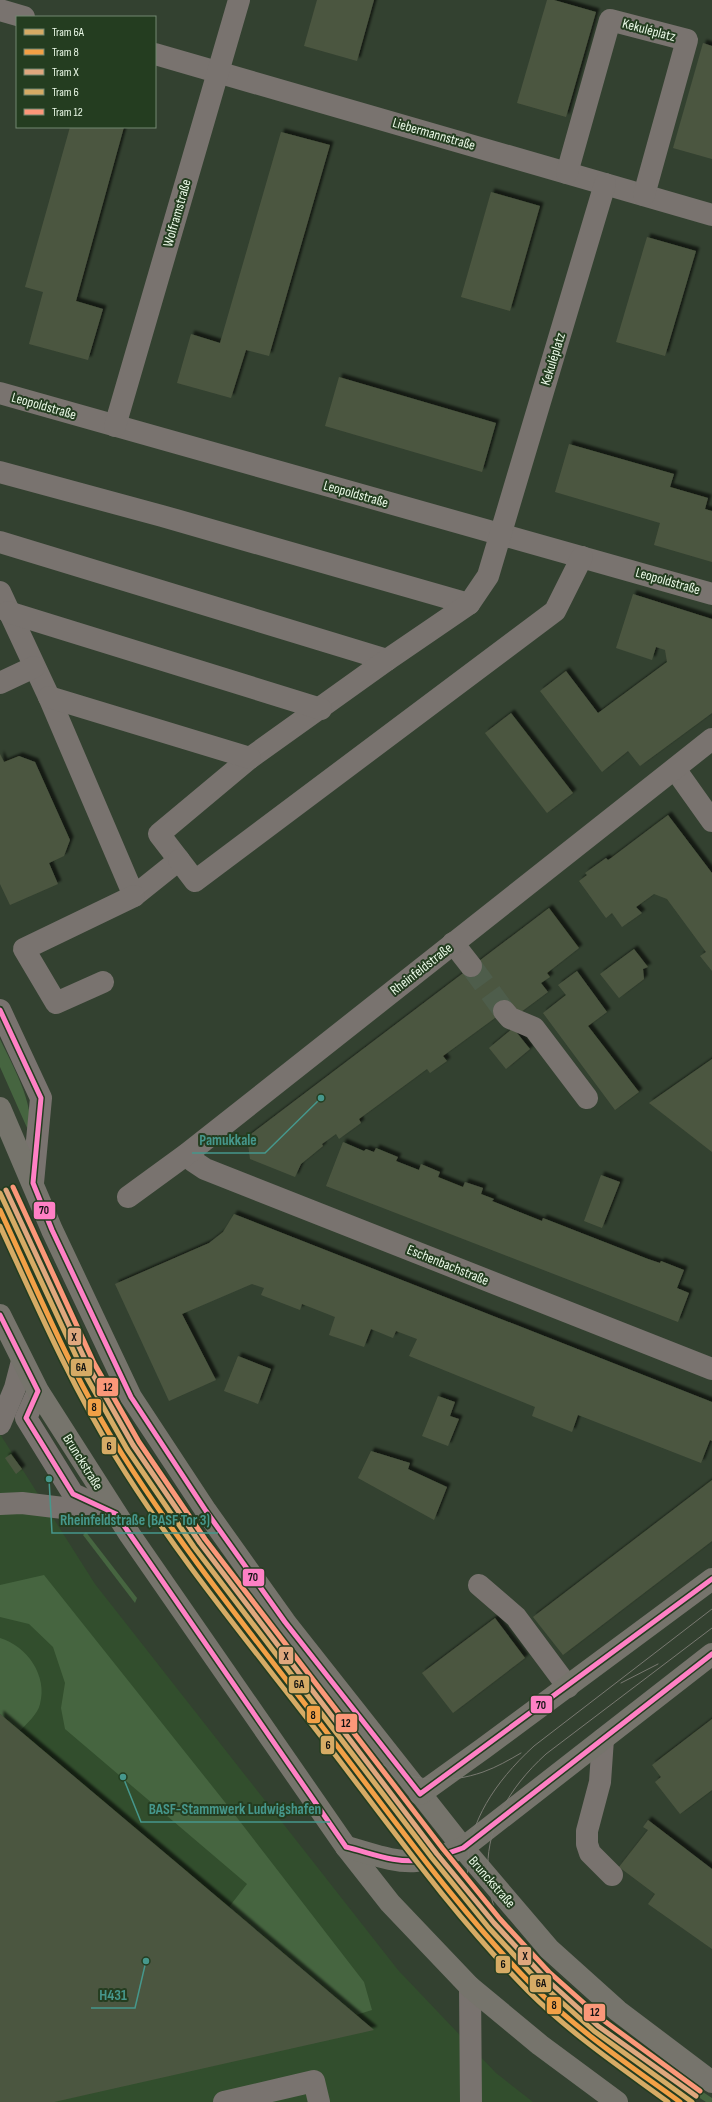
<svg xmlns="http://www.w3.org/2000/svg" width="712" height="2102" viewBox="0 0 712 2102" font-family="'Sofia Sans Condensed',sans-serif">
	<style>
		.built { fill: #324e2d }
		.green { fill: #466540 }
		.building { fill: #4c5640; filter: url(#shadow) }
		.lines { fill: none; stroke-linecap: round; stroke-linejoin: round }
		.minor-tunnel { stroke: #4e5d4b; stroke-width: 22; stroke-dasharray: 22 11; stroke-linecap: butt }
		.minor { stroke: #79736f; stroke-width: 22 }
		.major { stroke: #76746c; stroke-width: 22 }
		.tram { stroke: #797971; stroke-width: 1 }
		.bus-1-casing { stroke: #243d20; stroke-width: 8 }
		.bus-1 { stroke: #ff80c5; stroke-width: 5 }
		.tram-1-casing { stroke: #243d20; stroke-width: 8 }
		.tram-2-casing { stroke: #243d20; stroke-width: 8 }
		.tram-3-casing { stroke: #243d20; stroke-width: 8 }
		.tram-4-casing { stroke: #243d20; stroke-width: 8 }
		.tram-5-casing { stroke: #243d20; stroke-width: 8 }
		.tram-1 { stroke: #d6ab65; stroke-width: 5 }
		.tram-2 { stroke: #f2a046; stroke-width: 5 }
		.tram-3 { stroke: #dfa77e; stroke-width: 5 }
		.tram-4 { stroke: #d6ab65; stroke-width: 5 }
		.tram-5 { stroke: #fb9779; stroke-width: 5 }
		.labels { text-anchor: middle; dominant-baseline: central; stroke-width: 4; stroke-linejoin: round; paint-order: stroke }
		.street-label { font-size: 14px; fill: #eaf9e7; stroke: #243d20 }
		.leader { fill: none; stroke: #46978c; stroke-width: 1.5 }
		.callout-dot { fill: #46978c; stroke: #243d20; stroke-width: 1.5 }
		.callout-label { font-size: 15px; text-anchor: middle; font-weight: bold; fill: #46978c; stroke: #243d20; stroke-width: 4; stroke-linejoin: round; paint-order: stroke }
		.line-badge { stroke: #243d20; stroke-width: 1.5 }
		.pale-badge-label { font-size: 11px; text-anchor: middle; font-weight: bold; fill: #111 }
	</style>
	<defs>
		<filter id="shadow"><feDropShadow dx="3.5" dy="-3.5" stdDeviation="1" flood-color="#0009"/></filter>
	</defs>
	<rect width="100%" height="100%" fill="#334130"/>
	<!-- built -->
	<path class="built" d="M0 1434 95 1584 398 1970 496 2073 533 2102H0Z"/>
	<!-- green -->
	<g class="green">
		<path d="M0 1039C10 1061 37 1107 28 1130L0 1067Z"/>
		<path d="M49 1255 77 1321 128 1427 122 1430 66 1324 38 1258Z"/>
		<path d="M86 1532 137 1598 135 1603 83 1535Z"/>
		<path d="M44 1575 228 1806 364 1982 372 2010 356 2015 229 1907 247 1884 65 1729 61 1708 65 1683 53 1647 29 1624 0 1617V1585Z"/>
		<path d="M0 1638C27 1646 48 1676 40 1704 38 1714 26 1724 20 1731L0 1714Z"/>
		<path d="M571 1992 668 2069 712 2098V2102H706L664 2075 566 1998Z"/>
	</g>
	<!-- building -->
	<g class="building">
		<path d="M317 0H374L357 61 304 46Z"/>
		<path d="M547 0H554L596 12 566 117 517 103Z"/>
		<path d="M703 43 712 46V159L673 148Z"/>
		<path d="M70 127H124L76 301 103 309 88 360 29 344 43 292 25 287Z"/>
		<path d="M281 132 330 145 269 356 246 350 231 398 177 383 191 334 220 343Z"/>
		<path d="M491 192 540 206 510 311 461 297Z"/>
		<path d="M647 237 696 251 665 356 616 342Z"/>
		<path d="M339 377 496 423 482 472 325 426Z"/>
		<path d="M569 444 674 474 670 487 708 498 705 509 712 511V562L654 545 660 523 555 492Z"/>
		<path d="M633 594 712 619V713L640 766 628 751 602 772 540 691 566 671 598 713 667 662 665 650 656 647 652 660 616 648Z"/>
		<path d="M511 713 573 793 547 813 485 733Z"/>
		<path d="M0 754 4 762 19 756 35 762 70 840 64 856 49 863 58 884 10 905 0 884Z"/>
		<path d="M668 815 712 873V971L700 956 706 952 667 899 654 894 636 907 642 913 622 927 612 913 606 918 579 881 587 875 585 873 606 858 608 860 611 858Z"/>
		<path d="M549 908 579 948 547 973 550 977 541 983 548 992 517 1015H499L443 1056 447 1061 430 1073 427 1069 359 1119 361 1123 339 1139 336 1134 322 1144 323 1146 301 1164 295 1177 250 1159 247 1137Z"/>
		<path d="M634 949 648 967 643 969 644 979 619 998 600 974Z"/>
		<path d="M577 971 607 1012 588 1026 639 1092 615 1110 543 1013 566 995 558 985Z"/>
		<path d="M513 1028 530 1049 506 1069 489 1048Z"/>
		<path d="M712 1059V1152L649 1103Z"/>
		<path d="M343 1142 364 1151 366 1149 374 1152 376 1148 398 1157 396 1161 419 1170 421 1164 440 1172 438 1177 463 1187 465 1182 483 1188 481 1194 494 1199 492 1201 542 1221 543 1218 648 1259 660 1263 661 1261 684 1270 677 1288 689 1293 678 1322 326 1186Z"/>
		<path d="M601 1175 620 1182 602 1228 584 1221Z"/>
		<path d="M234 1214 712 1402V1441L710 1440 701 1463 578 1415 572 1432 532 1416 535 1407 409 1356 417 1339 396 1331 393 1338 371 1329 364 1347 329 1335 335 1317 302 1304 300 1310 261 1295 264 1288 252 1284 182 1314 216 1380 169 1401 115 1284 209 1243 223 1232Z"/>
		<path d="M238 1356 271 1369 258 1404 224 1391Z"/>
		<path d="M438 1396 455 1402 450 1416 459 1419 448 1446 422 1436Z"/>
		<path d="M371 1451 410 1463 408 1469 447 1487 434 1520 358 1478Z"/>
		<path d="M11 1454 22 1469 16 1474 5 1458Z"/>
		<path d="M712 1480V1541L563 1655 533 1617Z"/>
		<path d="M495 1618 525 1658 453 1713 422 1673Z"/>
		<path d="M0 1714 229 1907 374 2030 54 2102H0Z"/>
		<path d="M712 1719V1790L680 1814 655 1782 661 1777 652 1765Z"/>
		<path d="M648 1820 712 1869V1949L648 1904 655 1894 619 1867 648 1830 643 1827Z"/>
	</g>
	<g class="lines">
		<!-- minor-tunnel -->
		<path class="minor-tunnel" d="M471 966 504 1011"/>
		<!-- minor -->
		<g class="minor">
			<path d="M0 10 24 17"/>
			<path d="M155 54 712 215"/>
			<path d="M567 173 610 20 687 40 644 195"/>
			<path d="M0 393 712 594"/>
			<path d="M115 426 239 0"/>
			<path d="M0 472 162 516 469 604"/>
			<path d="M0 542 387 660"/>
			<path d="M0 592 49 697 134 896 179 860 159 834 250 758 387 660 469 604 488 576 605 184"/>
			<path d="M8 612 321 709"/>
			<path d="M0 683 34 667"/>
			<path d="M49 697 250 758"/>
			<path d="M675 769 712 821"/>
			<path d="M179 860 195 881 555 611 582 557"/>
			<path d="M453 943 471 966"/>
			<path d="M103 982 56 1003 24 949 134 896"/>
			<path d="M0 1010 41 1098 33 1183"/>
			<path d="M504 1011 510 1018 534 1028 587 1098"/>
			<path d="M187 1154 193 1161 205 1169 712 1369"/>
			<path d="M128 1197 187 1154 712 739"/>
			<path d="M38 1391 26 1418 73 1494 116 1514"/>
			<path d="M0 1424 15 1388 22 1361"/>
			<path d="M0 1504 22 1503 96 1512"/>
			<path d="M479 1585 516 1617 568 1687"/>
			<path d="M603 1739 600 1782 587 1831V1844L590 1853 612 1875"/>
			<path d="M470 1987 471 2102"/>
			<path d="M224 2102 314 2081 319 2102"/>
		</g>
		<!-- major -->
		<g class="major">
			<path d="M0 1108 52 1230 131 1397 206 1511 285 1622 468 1854 549 1949 618 2011 712 2082"/>
			<path d="M0 1315 38 1391 130 1535 346 1847 390 1903 470 1987 540 2045 617 2102"/>
			<path d="M420 1794 484 1748 712 1579"/>
			<path d="M346 1847C367 1852 393 1863 416 1861 432 1860 448 1853 463 1848L712 1654"/>
		</g>
		<!-- tram -->
		<g class="tram">
			<path d="M621 1683 658 1664"/>
			<path d="M319 1709C361 1760 414 1796 483 1772 497 1767 509 1760 521 1753"/>
			<path d="M539 1982C471 1905 468 1825 546 1754L712 1628"/>
			<path d="M519 1985C445 1900 451 1822 534 1746L712 1609"/>
		</g>
		<!-- bus-1 casing -->
		<g class="bus-1-casing">
			<g id="bus-1">
				<path d="M0 1010 41 1098 33 1183 52 1230 131 1397 206 1511 285 1622 420 1794 712 1579"/>
				<path d="M0 1315 38 1391 26 1418 73 1494 116 1514 346 1847C371 1853 396 1864 422 1860 436 1858 449 1853 463 1848L712 1654"/>
			</g>
		</g>
		<!-- bus-1 -->
		<use href="#bus-1" class="bus-1"/>
		<!-- tram-1 casing -->
		<g class="tram-1-casing">
			<path id="tram-1" d="M0 1193 82 1369 127 1449 194 1547 432 1858 489 1928 539 1982 594 2031 692 2102"/>
		</g>
		<!-- tram-2 casing -->
		<g class="tram-2-casing">
			<path id="tram-2" d="M0 1210C38 1292 73 1378 122 1454 184 1552 258 1642 328 1734 394 1819 457 1909 533 1986 577 2030 629 2065 680 2102"/>
		</g>
		<!-- tram-3 casing -->
		<g class="tram-3-casing">
			<path id="tram-3" d="M6 1190 88 1366 133 1445 200 1543 437 1854 494 1923 544 1977 598 2026 696 2096"/>
		</g>
		<!-- tram-4 casing -->
		<g class="tram-4-casing">
			<path id="tram-4" d="M0 1226C36 1304 70 1383 115 1456 175 1554 250 1644 320 1735 387 1822 451 1913 528 1991 570 2033 620 2067 668 2102"/>
		</g>
		<!-- tram-5 casing -->
		<g class="tram-5-casing">
			<path id="tram-5" d="M13 1187 94 1363 139 1442 205 1539 443 1849 500 1919 549 1972 603 2020 700 2091"/>
		</g>
		<!-- tram-1 -->
		<use href="#tram-1" class="tram-1"/>
		<!-- tram-2 -->
		<use href="#tram-2" class="tram-2"/>
		<!-- tram-3 -->
		<use href="#tram-3" class="tram-3"/>
		<!-- tram-4 -->
		<use href="#tram-4" class="tram-4"/>
		<!-- tram-5 -->
		<use href="#tram-5" class="tram-5"/>
	</g>
	<g class="labels">
		<!-- street labels -->
		<g class="street-label">
			<text transform="translate(649 30) rotate(15)">Kekuléplatz</text>
			<text transform="translate(434 134) rotate(16)">Liebermannstraße</text>
			<text transform="translate(177 213) rotate(-74)">Wolframstraße</text>
			<text transform="translate(553 359) rotate(-73)">Kekuléplatz</text>
			<text transform="translate(44 406) rotate(16)">Leopoldstraße</text>
			<text transform="translate(356 494) rotate(16)">Leopoldstraße</text>
			<text transform="translate(668 581) rotate(16)">Leopoldstraße</text>
			<text transform="translate(421 969) rotate(-38)">Rheinfeldstraße</text>
			<text transform="translate(448 1265) rotate(22)">Eschenbachstraße</text>
			<text transform="translate(83 1462) rotate(58)">Brunckstraße</text>
			<text transform="translate(492 1882) rotate(49)">Brunckstraße</text>
		</g>
	</g>
	<!-- callouts -->
	<path class="leader" d="M321 1098L265 1153H192M49 1479L52 1533H218M123 1777L141 1822H330M146 1961L135 2008H91"/>
	<g class="callout-dot">
		<circle cx="321" cy="1098" r="4"/>
		<circle cx="49" cy="1479" r="4"/>
		<circle cx="123" cy="1777" r="4"/>
		<circle cx="146" cy="1961" r="4"/>
	</g>
	<g class="callout-label">
		<text x="228" y="1145">Pamukkale</text>
		<text x="135" y="1525">Rheinfeldstraße (BASF Tor 3)</text>
		<text x="235" y="1814">BASF-Stammwerk Ludwigshafen</text>
		<text x="113" y="2000">H431</text>
	</g>
	<g class="line-badge">
		<rect x="33" y="1201" width="23" height="19" rx="4" fill="#ff80c5"/>
		<rect x="67" y="1327" width="15" height="19" rx="4" fill="#dfa77e"/>
		<rect x="70" y="1358" width="23" height="19" rx="4" fill="#d6ab65"/>
		<rect x="96" y="1377" width="23" height="20" rx="4" fill="#fb9779"/>
		<rect x="87" y="1398" width="15" height="19" rx="4" fill="#f2a046"/>
		<rect x="101" y="1436" width="16" height="19" rx="4" fill="#d6ab65"/>
		<rect x="242" y="1568" width="23" height="19" rx="4" fill="#ff80c5"/>
		<rect x="278" y="1646" width="16" height="19" rx="4" fill="#dfa77e"/>
		<rect x="288" y="1675" width="22" height="19" rx="4" fill="#d6ab65"/>
		<rect x="530" y="1695" width="23" height="19" rx="4" fill="#ff80c5"/>
		<rect x="306" y="1705" width="15" height="19" rx="4" fill="#f2a046"/>
		<rect x="335" y="1713" width="23" height="20" rx="4" fill="#fb9779"/>
		<rect x="320" y="1735" width="15" height="20" rx="4" fill="#d6ab65"/>
		<rect x="517" y="1946" width="15" height="20" rx="4" fill="#dfa77e"/>
		<rect x="495" y="1955" width="16" height="19" rx="4" fill="#d6ab65"/>
		<rect x="529" y="1974" width="23" height="19" rx="4" fill="#d6ab65"/>
		<rect x="546" y="1996" width="16" height="19" rx="4" fill="#f2a046"/>
		<rect x="583" y="2003" width="23" height="19" rx="4" fill="#fb9779"/>
	</g>
	<g class="pale-badge-label">
		<text x="44" y="1214">70</text>
		<text x="74" y="1341">X</text>
		<text x="81" y="1371">6A</text>
		<text x="108" y="1391">12</text>
		<text x="94" y="1411">8</text>
		<text x="109" y="1450">6</text>
		<text x="253" y="1581">70</text>
		<text x="286" y="1660">X</text>
		<text x="299" y="1688">6A</text>
		<text x="541" y="1709">70</text>
		<text x="313" y="1719">8</text>
		<text x="346" y="1727">12</text>
		<text x="328" y="1749">6</text>
		<text x="525" y="1960">X</text>
		<text x="503" y="1968">6</text>
		<text x="541" y="1987">6A</text>
		<text x="554" y="2009">8</text>
		<text x="595" y="2016">12</text>
	</g>
	<!-- legend -->
	<rect x="16" y="16" width="140" height="112" fill="#243d20" stroke="#738870"/>
	<rect x="24" y="29" width="20" height="6" fill="#d6ab65" stroke="#738870"/>
	<text x="52" y="36" font-size="12" fill="#eaf9e7">Tram 6A</text>
	<rect x="24" y="49" width="20" height="6" fill="#f2a046" stroke="#738870"/>
	<text x="52" y="56" font-size="12" fill="#eaf9e7">Tram 8</text>
	<rect x="24" y="69" width="20" height="6" fill="#dfa77e" stroke="#738870"/>
	<text x="52" y="76" font-size="12" fill="#eaf9e7">Tram X</text>
	<rect x="24" y="89" width="20" height="6" fill="#d6ab65" stroke="#738870"/>
	<text x="52" y="96" font-size="12" fill="#eaf9e7">Tram 6</text>
	<rect x="24" y="109" width="20" height="6" fill="#fb9779" stroke="#738870"/>
	<text x="52" y="116" font-size="12" fill="#eaf9e7">Tram 12</text>
</svg>
